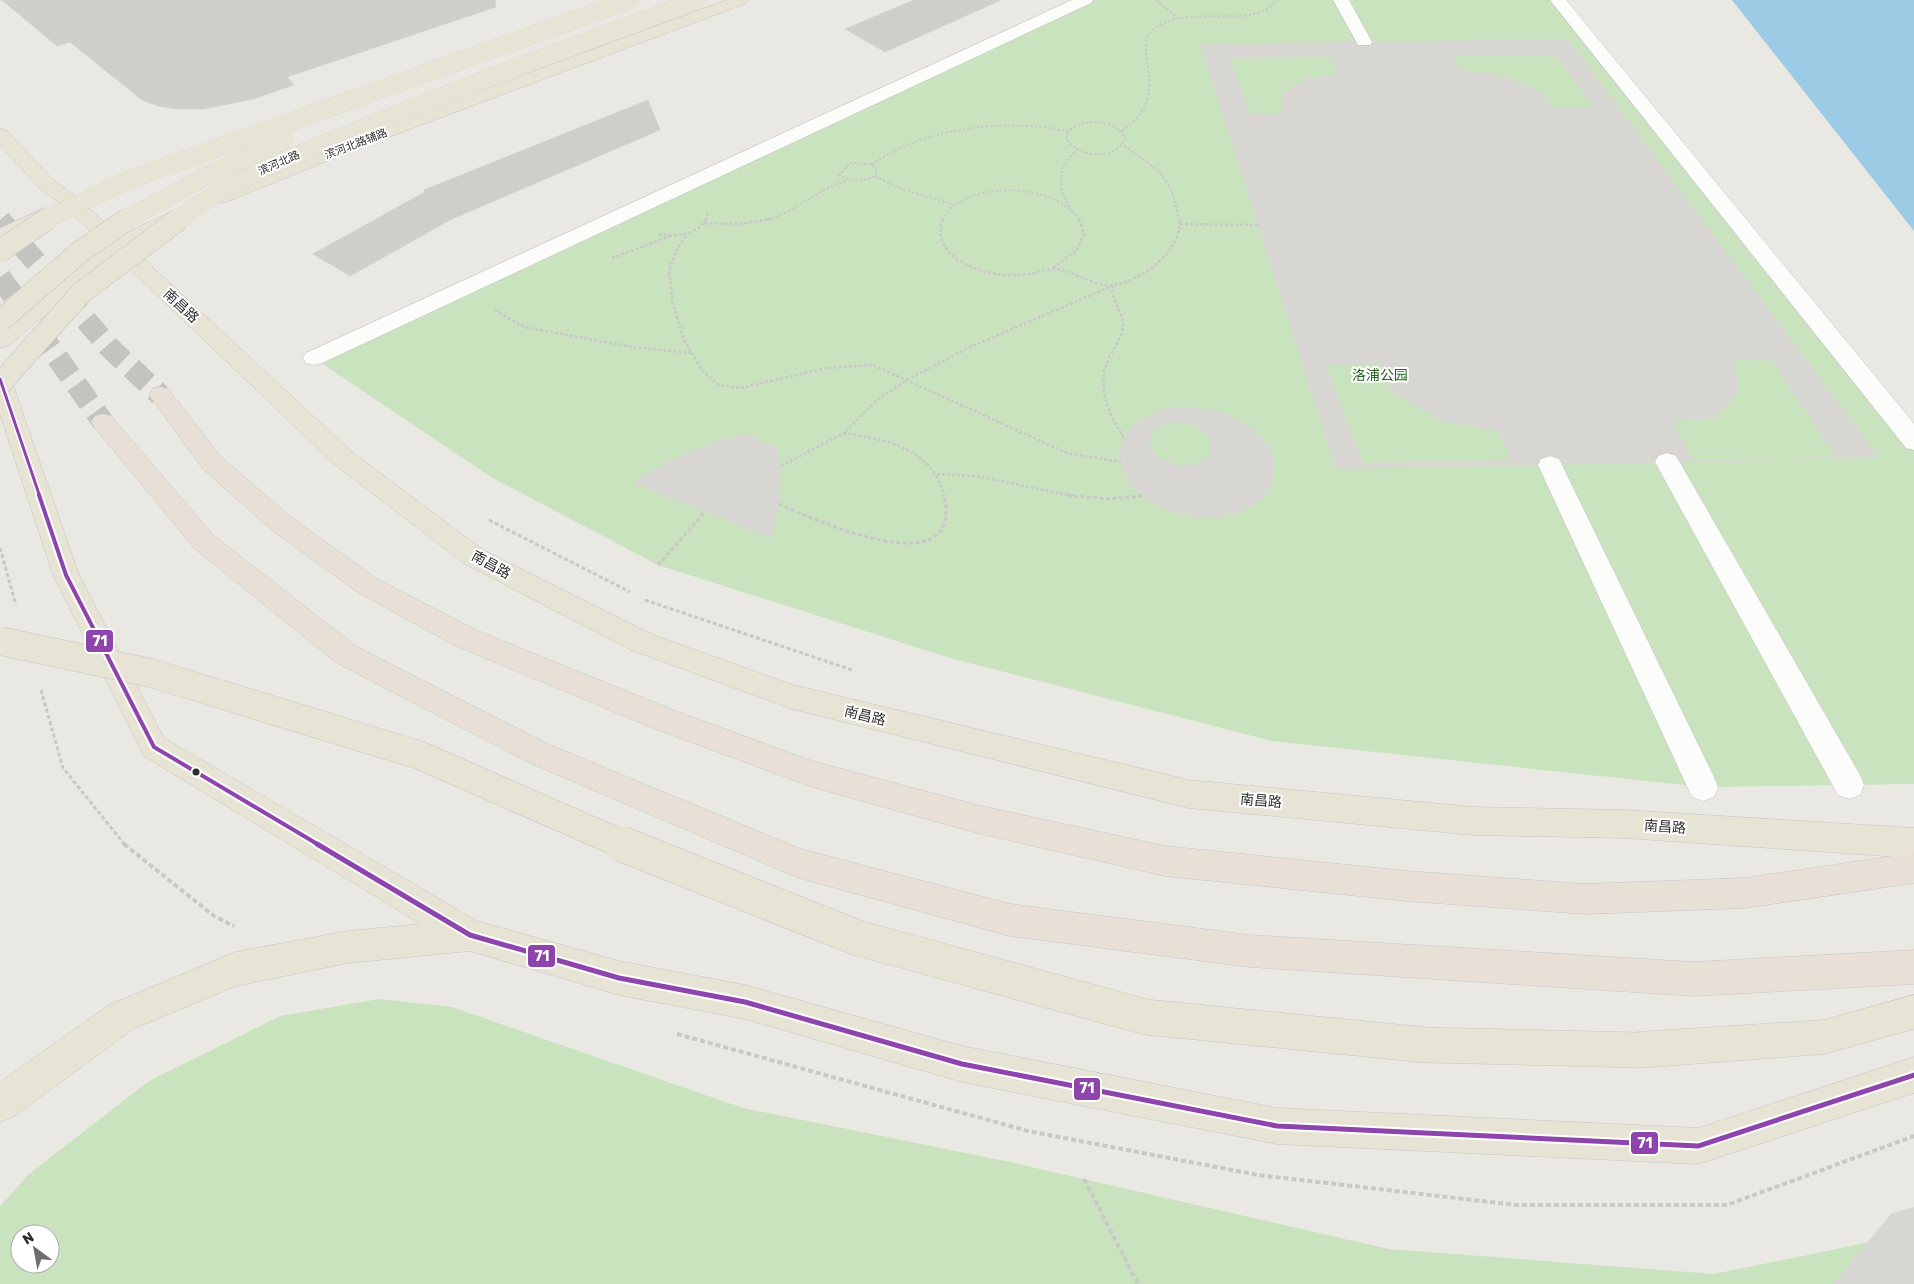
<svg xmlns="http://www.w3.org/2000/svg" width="1914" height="1284" viewBox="0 0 1914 1284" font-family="Rubik,'Noto Sans SC',sans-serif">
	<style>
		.green { fill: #cae3bf; fill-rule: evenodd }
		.plaza { fill: #d8d6d2; fill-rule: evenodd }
		.water { fill: #9ccbe6 }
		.building { fill: #cfceca; stroke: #d5d4cf }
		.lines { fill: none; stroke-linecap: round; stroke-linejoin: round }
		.highway-tunnel { stroke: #c4c3bf; stroke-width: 22; stroke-dasharray: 22 11; stroke-linecap: butt }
		.minor-casing { stroke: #c4c4c3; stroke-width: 1 }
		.major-casing { stroke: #c6c5c3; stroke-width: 1 }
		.highway-casing { stroke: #c6c5c3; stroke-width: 1 }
		.path-far3 { stroke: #c8c8c8; stroke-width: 2; stroke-dasharray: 2.5 2; stroke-linecap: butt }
		.path-far2 { stroke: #c8c8c8; stroke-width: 2.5; stroke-dasharray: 3 2; stroke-linecap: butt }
		.path-far1 { stroke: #c8c8c8; stroke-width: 3; stroke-dasharray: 4 2.5; stroke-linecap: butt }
		.path { stroke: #c8c8c8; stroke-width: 4; stroke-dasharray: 5 3; stroke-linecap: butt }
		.minor { fill: #fcfcfb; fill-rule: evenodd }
		.major { fill: #e7e4d6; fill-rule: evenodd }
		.highway { fill: #e8e0d6; fill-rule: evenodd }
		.major-bridge-far3-casing { stroke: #c6c5c3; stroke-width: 18; stroke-linecap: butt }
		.major-bridge-far2-casing { stroke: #c6c5c3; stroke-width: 23; stroke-linecap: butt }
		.major-bridge-far1-casing { stroke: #c6c5c3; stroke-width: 29; stroke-linecap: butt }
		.major-bridge-casing { stroke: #c6c5c3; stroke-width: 36; stroke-linecap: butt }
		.major-bridge-far3 { stroke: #e7e4d6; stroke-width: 18 }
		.major-bridge-far2 { stroke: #e7e4d6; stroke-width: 22 }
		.major-bridge-far1 { stroke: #e7e4d6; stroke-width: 28 }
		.major-bridge { stroke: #e7e4d6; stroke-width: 35 }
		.bus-1-far2-casing { stroke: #fff; stroke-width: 6 }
		.bus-1-far1-casing { stroke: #fff; stroke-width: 8 }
		.bus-1-casing { stroke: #fff; stroke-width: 9 }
		.bus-1-far2 { stroke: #8e44ad; stroke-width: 3 }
		.bus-1-far1 { stroke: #8e44ad; stroke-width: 4 }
		.bus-1 { stroke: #8e44ad; stroke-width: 5 }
		.bus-dot { fill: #2d2d2d; stroke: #fff; stroke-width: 2 }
		.labels { text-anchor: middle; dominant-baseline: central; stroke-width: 4; stroke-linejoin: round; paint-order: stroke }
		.far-street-label { font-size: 11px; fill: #2d2d2d; stroke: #fff }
		.street-label { font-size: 14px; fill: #2d2d2d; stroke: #fff }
		.park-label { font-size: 14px; fill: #276620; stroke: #fff }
		.line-badge { stroke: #fff; stroke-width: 2 }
		.badge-label { font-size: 14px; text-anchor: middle; font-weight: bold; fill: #fff }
	</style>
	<rect width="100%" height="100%" fill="#eae8e3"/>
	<!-- green -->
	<g class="green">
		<path d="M1085 0H1558L1914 442V784L1703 787 1272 741 950 658 658 565 491 477 314 358Z"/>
		<path d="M379 999 452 1007 743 1108 1010 1162 1389 1249 1714 1274 1914 1233V1284H0V1206L29 1174 149 1081 280 1016ZM20 1234H50V1264H20Z"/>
	</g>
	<!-- plaza -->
	<g class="plaza">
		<path d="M1568 39 1879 458 1336 469 1200 44ZM1555 55 1593 107 1553 108 1538 90 1499 75 1461 70 1452 56ZM1330 56 1339 75 1307 78 1283 93 1281 113H1250L1230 59ZM1733 359H1771L1837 458 1693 460 1672 421 1715 418 1739 391ZM1378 364 1394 394 1445 422 1498 431 1511 460 1363 463 1326 366Z"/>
		<path d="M1178 407 1204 408 1229 415 1251 427 1267 444 1275 463 1273 482 1262 499 1243 511 1219 517H1195L1169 511 1148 501 1131 486 1121 469V462L1119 451 1125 435 1137 422 1155 412ZM1175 421 1196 426 1210 437 1211 452 1206 459 1198 464 1179 465 1160 459 1154 453 1150 446 1152 432 1157 427Z"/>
		<path d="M743 434 777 447 781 466 779 504 771 538 631 482 669 461 715 442Z"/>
		<path d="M1914 1207V1284H1833L1891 1214Z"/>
	</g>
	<!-- water -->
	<path class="water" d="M1732 0H1914V231Z"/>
	<!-- building -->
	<g class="building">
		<path d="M2 0H495L496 7 287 77 294 85 253 99 203 109H178L158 106 142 100 70 42 57 46Z"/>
		<path d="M914 0H1001L885 52 845 29Z"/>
		<path d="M648 100 660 130 452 219 350 276 313 254 425 192 424 190Z"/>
	</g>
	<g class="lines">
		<!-- highway-tunnel -->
		<g class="highway-tunnel">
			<path d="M0 220 109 347 160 395"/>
			<path d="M0 277 103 422"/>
		</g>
		<!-- minor casing -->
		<g class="minor-casing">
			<g id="minor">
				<path d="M1072 0H1093L1091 3 322 363 314 365 306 363 303 358 306 353Z"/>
				<path d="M1333 0H1349L1372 42 1370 45H1358Z"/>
				<path d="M1550 0H1566L1907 415 1914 424V450L1906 448Z"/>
				<path d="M1667 453 1676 456 1860 775 1864 785 1860 795 1849 799 1838 795 1655 462 1658 456Z"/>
				<path d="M1550 456 1559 459 1562 465 1714 777 1718 787 1714 797 1703 801 1692 797 1538 465 1541 459Z"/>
			</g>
		</g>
		<!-- major casing -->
		<g class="major-casing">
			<g id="major">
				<path d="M727 0H749L747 3 365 146 226 202H212L209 198 212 194 353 138Z"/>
				<path d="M0 129 6 130 53 180 77 197 119 236 175 210H189L192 214 189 218 130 246 352 452 483 550 651 634 793 685 1189 780 1474 807 1625 810 1914 828V858L1625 838 1474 835 1189 808 792 709 631 650 465 564 334 464 116 256 8 346 0 348V330L105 245 63 205 39 188 0 145Z"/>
				<path d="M45 208 52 210 55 214 52 218 0 242V228Z"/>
				<path d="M0 371 8 374 11 379 79 575 164 738 477 921 619 961 745 985 962 1046 1277 1108 1698 1128 1914 1057V1093L1698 1164 1277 1144 962 1082 745 1019 619 995 470 951 348 963 236 986 133 1029 13 1117 0 1122V1082L109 1005 235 952 348 931 421 924 144 756 53 575 0 414Z"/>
				<path d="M1914 995V1029L1824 1054 1638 1068 1626 1062 1620 1050 1626 1038 1638 1032 1824 1020Z"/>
			</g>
		</g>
		<!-- highway casing -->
		<g class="highway-casing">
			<g id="highway">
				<path d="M160 387 168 389 221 457 291 517 377 579 476 630 673 710 812 761 977 805 1165 846 1407 871 1585 884 1745 878 1914 853V883L1745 908 1585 914 1407 901 1165 876 977 833 812 787 653 728 456 646 359 593 273 531 203 469 149 395 152 389Z"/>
				<path d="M103 414 111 416 213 535 357 647 550 745 801 849 1010 904 1250 935 1694 962 1914 950V984L1694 996 1250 967 1010 936 799 878 530 763 337 663 195 549 95 428 91 422 95 416Z"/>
			</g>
		</g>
		<!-- path-far3 -->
		<g class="path-far3">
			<path d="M1156 0 1177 17"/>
			<path d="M1090 122C1105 122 1118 125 1126 139 1112 161 1081 158 1066 139 1069 126 1078 125 1090 122Z"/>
			<path d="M1122 131C1174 95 1132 51 1151 32 1182 0 1253 33 1276 0"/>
			<path d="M1124 146C1140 157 1159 168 1169 186 1174 195 1176 209 1180 220"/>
			<path d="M850 163 871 164 877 170 875 176C862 182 851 183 839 175Z"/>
			<path d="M871 164C880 160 888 153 898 149 952 125 1010 120 1068 131"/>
			<path d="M875 176 899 188 955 205"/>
			<path d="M1070 207C1056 186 1058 167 1077 150"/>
			<path d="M706 220 708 216 706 211"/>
			<path d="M767 220C796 212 817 189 846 181"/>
			<path d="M942 220C963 179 1057 182 1079 220"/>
		</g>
		<!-- path-far2 -->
		<g class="path-far2">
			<path d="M706 219 704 223 741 224 771 219"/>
			<path d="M943 219C938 230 940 241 948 251 967 272 1003 278 1030 274 1038 273 1045 269 1053 269 1072 269 1088 284 1108 285 1136 286 1185 250 1179 219"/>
			<path d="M1180 224 1258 225"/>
			<path d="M659 234C677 237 691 236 704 223"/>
			<path d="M686 236 677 249 669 271 673 304 684 340 702 370 719 385 741 388 827 368 873 365 1067 453 1121 462"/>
			<path d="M612 258 670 236"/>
			<path d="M1053 268 1076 251 1084 234 1079 219"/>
			<path d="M495 310 524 327 632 347 692 353"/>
			<path d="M781 466 844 433"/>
			<path d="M937 474 976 476 1078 497"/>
			<path d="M944 497C933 448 887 440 844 433L877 400 907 380 968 348 1112 286C1112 302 1124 314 1123 326 1122 338 1114 348 1109 358 1095 386 1109 414 1124 438"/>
			<path d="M1133 497 1142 496"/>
		</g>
		<!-- path-far1 -->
		<g class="path-far1">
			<path d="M1067 495 1107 499 1142 496"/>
			<path d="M779 504C813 519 965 589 944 495"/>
			<path d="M489 520 630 592"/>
			<path d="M0 548 16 605"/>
			<path d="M658 565 705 512"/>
			<path d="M645 600 852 670"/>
			<path d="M41 690 63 768 125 845"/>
		</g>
		<!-- path -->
		<g class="path">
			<path d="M124 844 214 916 234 926"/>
			<path d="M677 1034 1028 1131 1258 1175 1516 1205H1727L1914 1136"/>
			<path d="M1084 1179 1138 1284"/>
		</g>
		<!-- minor -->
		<use href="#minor" class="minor"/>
		<!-- major -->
		<use href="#major" class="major"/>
		<!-- highway -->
		<use href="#highway" class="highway"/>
		<!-- major-bridge-far3 casing -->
		<g class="major-bridge-far3-casing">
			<g id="major-bridge-far3">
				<path d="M45 220 128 180 630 0"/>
				<path d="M126 220 206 176 285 140"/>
				<path d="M177 220C237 175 309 150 378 122 483 79 590 40 697 0"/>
			</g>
		</g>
		<!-- major-bridge-far2 casing -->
		<g class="major-bridge-far2-casing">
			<g id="major-bridge-far2">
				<path d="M0 251 47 219"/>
				<path d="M0 321 81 251 128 219"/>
				<path d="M0 384 82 292 179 219"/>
			</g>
		</g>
		<!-- major-bridge-far1 casing -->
		<g class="major-bridge-far1-casing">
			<path id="major-bridge-far1" d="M0 641 151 673 419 755 624 845"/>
		</g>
		<!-- major-bridge casing -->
		<g class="major-bridge-casing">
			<path id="major-bridge" d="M622 844 858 938 1146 1017 1427 1045 1638 1050"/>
		</g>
		<!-- major-bridge-far3 -->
		<use href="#major-bridge-far3" class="major-bridge-far3"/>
		<!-- major-bridge-far2 -->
		<use href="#major-bridge-far2" class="major-bridge-far2"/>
		<!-- major-bridge-far1 -->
		<use href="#major-bridge-far1" class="major-bridge-far1"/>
		<!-- major-bridge -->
		<use href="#major-bridge" class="major-bridge"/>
		<!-- bus-1-far2 casing -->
		<g class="bus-1-far2-casing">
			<path id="bus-1-far2" d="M0 379 40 497"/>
		</g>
		<!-- bus-1-far1 casing -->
		<g class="bus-1-far1-casing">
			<path id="bus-1-far1" d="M39 495 66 575 154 747 319 845"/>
		</g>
		<!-- bus-1 casing -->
		<g class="bus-1-casing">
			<path id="bus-1" d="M317 844 470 935 619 978 745 1002 962 1064 1277 1126 1698 1146 1914 1075"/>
		</g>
		<!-- bus-1-far2 -->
		<use href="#bus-1-far2" class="bus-1-far2"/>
		<!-- bus-1-far1 -->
		<use href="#bus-1-far1" class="bus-1-far1"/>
		<!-- bus-1 -->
		<use href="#bus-1" class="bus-1"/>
	</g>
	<!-- markers -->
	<circle class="bus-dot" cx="196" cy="772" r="4.5"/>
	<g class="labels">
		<!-- far-street labels -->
		<g class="far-street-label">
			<text transform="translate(356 144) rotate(-21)">滨河北路辅路</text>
			<text transform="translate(279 163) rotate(-24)">滨河北路</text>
		</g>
		<!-- street labels -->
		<g class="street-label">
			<text transform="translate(181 306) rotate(43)">南昌路</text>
			<text transform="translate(491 565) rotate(29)">南昌路</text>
			<text transform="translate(865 716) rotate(14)">南昌路</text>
			<text transform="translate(1261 801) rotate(5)">南昌路</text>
			<text transform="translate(1665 827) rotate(4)">南昌路</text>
		</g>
		<!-- park labels -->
		<g class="park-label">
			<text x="1380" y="375">洛浦公园</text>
		</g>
	</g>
	<g class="line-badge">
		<rect x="85" y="629" width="29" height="24" rx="5" fill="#8e44ad"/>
		<rect x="527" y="944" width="29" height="24" rx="5" fill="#8e44ad"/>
		<rect x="1073" y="1077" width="28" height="24" rx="5" fill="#8e44ad"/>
		<rect x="1630" y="1131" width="29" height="24" rx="5" fill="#8e44ad"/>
	</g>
	<g class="badge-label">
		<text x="100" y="646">71</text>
		<text x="542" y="961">71</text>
		<text x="1087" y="1093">71</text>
		<text x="1645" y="1148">71</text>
	</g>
	<!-- north arrow -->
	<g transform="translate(35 1249) rotate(328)"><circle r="24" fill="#ffffff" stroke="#ababab"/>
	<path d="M0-4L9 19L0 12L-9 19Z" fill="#6f6e6d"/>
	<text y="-8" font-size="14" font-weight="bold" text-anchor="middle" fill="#2d2d2d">N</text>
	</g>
</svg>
